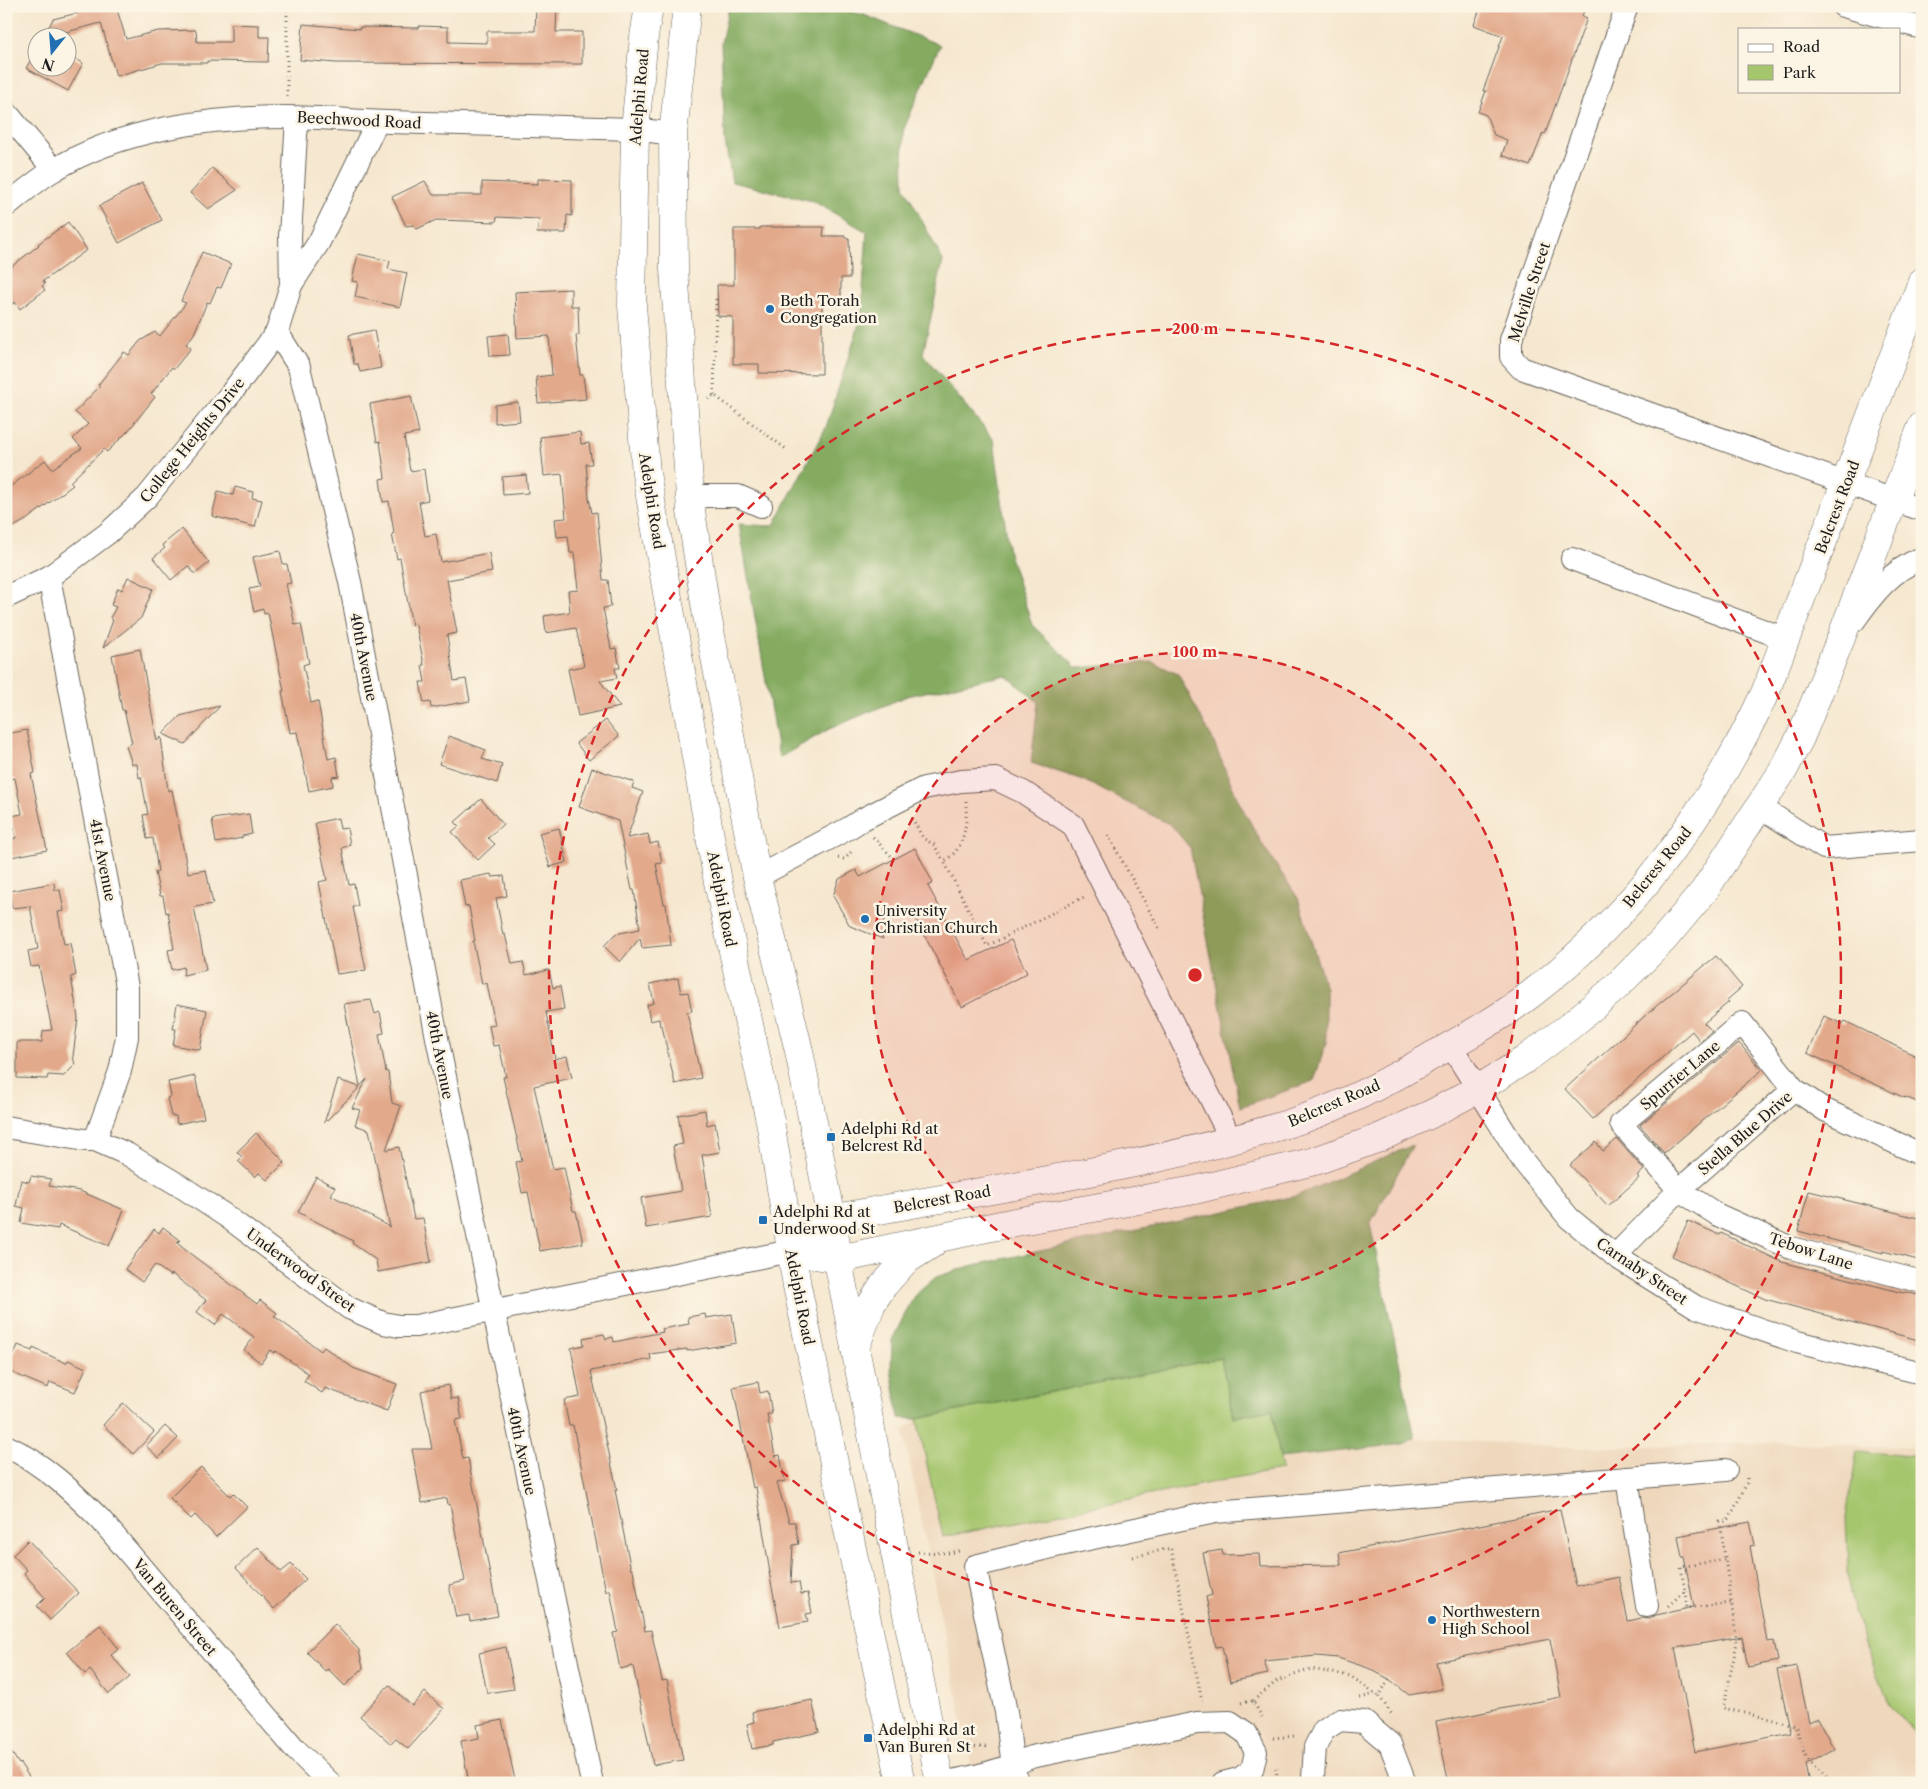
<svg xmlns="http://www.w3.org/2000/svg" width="1928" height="1789" viewBox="0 0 1928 1789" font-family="'Libre Caslon Text',serif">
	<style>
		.built { fill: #eed7bb }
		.green { fill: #a6c66e; stroke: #617145 }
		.forest { fill: #84ab61; stroke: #50643e }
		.building { fill: #e2a98b }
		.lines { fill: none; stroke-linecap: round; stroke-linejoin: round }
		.minor-casing { stroke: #68635b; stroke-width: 24 }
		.major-casing { stroke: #68635b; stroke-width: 29 }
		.path { stroke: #68635b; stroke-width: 3; stroke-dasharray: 1 4; stroke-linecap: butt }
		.minor { stroke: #fff; stroke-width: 22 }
		.major { stroke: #fff; stroke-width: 28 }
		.ring { fill: none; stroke: #d62828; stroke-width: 2.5; stroke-dasharray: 9 6 }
		.poi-dot { fill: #1f6fb2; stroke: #fcf5e5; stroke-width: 2 }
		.labels { text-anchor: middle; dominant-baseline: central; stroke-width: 5; stroke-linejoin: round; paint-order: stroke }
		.street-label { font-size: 15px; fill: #1c1c1c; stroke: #fcf5e5 }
		.poi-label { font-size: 15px; fill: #1c1c1c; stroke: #fcf5e5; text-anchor: start }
		.centre { fill: #d62828; stroke: #fcf5e5; stroke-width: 2.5 }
		.ring-label { font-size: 15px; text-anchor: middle; font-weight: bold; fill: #d62828; stroke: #fcf5e5; stroke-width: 5; stroke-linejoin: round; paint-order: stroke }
	</style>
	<rect width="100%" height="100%" fill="#fcf5e5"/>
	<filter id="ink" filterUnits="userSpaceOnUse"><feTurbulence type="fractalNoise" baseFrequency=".02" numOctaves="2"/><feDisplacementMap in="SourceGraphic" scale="10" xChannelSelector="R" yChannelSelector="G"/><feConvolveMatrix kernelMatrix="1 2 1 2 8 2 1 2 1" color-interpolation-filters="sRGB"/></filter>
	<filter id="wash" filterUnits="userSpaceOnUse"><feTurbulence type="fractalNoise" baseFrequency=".0096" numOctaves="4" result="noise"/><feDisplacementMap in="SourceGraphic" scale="20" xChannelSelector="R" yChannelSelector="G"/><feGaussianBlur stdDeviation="1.12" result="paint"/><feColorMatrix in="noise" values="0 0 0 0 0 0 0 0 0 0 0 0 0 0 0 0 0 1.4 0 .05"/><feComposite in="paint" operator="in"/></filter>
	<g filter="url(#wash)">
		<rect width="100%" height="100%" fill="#f6e8d0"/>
		<!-- built -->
		<path class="built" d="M1221 1358 1233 1416 1272 1410 1280 1458 1403 1444 1415 1438 1586 1448 1776 1442 1922 1448V1783H975L903 1431 917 1419Z"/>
		<!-- green -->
		<g class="green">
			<path d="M1221 1358 1233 1417 1272 1410 1282 1470 1244 1476 943 1537 917 1419Z"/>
			<path d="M1857 1451 1922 1457V1741L1891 1705 1865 1647 1849 1594 1846 1517Z"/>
		</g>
		<!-- forest -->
		<g class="forest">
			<path d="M729 6H829L864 15 940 45 903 131 904 186 943 261 923 354 994 440 1009 553 1032 625 1077 668 1152 662 1178 674 1211 736 1239 802 1264 847 1298 898 1326 989V1043L1314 1081 1240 1107 1190 848 1171 825 1083 780 1031 763 1038 702 1006 675 907 696 829 729 779 758 739 524 769 526 774 525 826 427 861 318 867 232 813 201 732 182 725 141 721 43Z"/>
			<path d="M1413 1145 1370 1224 1415 1438 1403 1444 1280 1458 1272 1410 1233 1417 1221 1358 917 1419 899 1418 891 1369 892 1340 914 1296 936 1277 970 1266 1296 1196Z"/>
		</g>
		<g id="blocks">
			<!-- building -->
			<g class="building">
				<path d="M77 6H116L126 39 158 31 196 30 197 42H231V24L259 25V37H269L268 62 207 61V63H162L116 76 101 23 43 38 53 19 78 13Z"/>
				<path d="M536 6H557L556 32H582V64L336 63 300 60 303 24 360 29V27L419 28V26L448 27V42L487 43V31H535Z"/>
				<path d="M1481 6H1586L1582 16 1587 18 1545 134 1543 133 1530 166 1502 155 1507 140 1494 135 1486 115 1478 112 1486 91H1483L1503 36 1474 25Z"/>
				<path d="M38 47V68H68V54L83 63 68 91 26 68Z"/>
				<path d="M212 168 237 190 208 209 190 193Z"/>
				<path d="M538 179 572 180V216L567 215 566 233H537L539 219 497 217 496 222 436 220 417 229 413 225 406 226 392 197 425 181 433 195H482V182L538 184Z"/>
				<path d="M142 183 162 220 119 243 99 206Z"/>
				<path d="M68 222 87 250 43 281 45 284 42 286 45 290 20 309 15 302 6 309V271L39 245 38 244Z"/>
				<path d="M760 227H824L823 236H845V238H849L850 278H841V301H822V374L759 373V364H733V317L718 316 717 285H734V229H760Z"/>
				<path d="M202 252 231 264 221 288 217 287 210 303 207 302 194 334 186 344 191 348 174 369 172 367 151 394 155 397 128 431 107 452 104 449 70 482 73 485 26 520 6 531V490L45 460 52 469 82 448 73 439 88 424 75 412 100 386 98 385 124 352 129 355 140 341 155 332 160 336 186 303 181 301Z"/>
				<path d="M358 254 390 261 388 269 407 273 400 307 355 297 358 282 352 281Z"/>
				<path d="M571 289V306H578L579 335H576L580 375H583L586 399 538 403 536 377 552 375 549 336 517 338 515 292Z"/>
				<path d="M374 330 381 368 360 372 358 364H354L349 335Z"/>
				<path d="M508 334 510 355 490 356 488 336Z"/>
				<path d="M411 396 419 433 404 436 410 471 424 469 428 500 419 502 425 536 436 534 441 562 489 553 492 572 447 580 457 633 447 635 454 681 466 679 470 701 431 708 430 702 424 703 420 682H425L422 665H424L416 625 412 626 400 558 397 559 392 534 394 533 389 501 383 502 380 479 385 478 380 441 377 442 370 404Z"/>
				<path d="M518 402 520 421 495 423V405Z"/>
				<path d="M580 432 581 444 589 443 592 464H586L589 498 592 513 597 512 603 580H608L611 607 603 608 611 649 616 648 620 668H615L617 678 600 681 620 707 578 716 568 669 584 666 576 628 546 633 544 616 570 612 568 591 578 590 574 553H570L568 536 557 537 555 519 566 518 562 474 544 476 540 437Z"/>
				<path d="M526 475 528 493 503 495 502 477Z"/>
				<path d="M235 487 253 492 252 498 262 500 255 527 212 516 218 491 233 495Z"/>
				<path d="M182 529 209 563 195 574 188 566 171 580 153 558 165 548 162 545Z"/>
				<path d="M280 551 283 564H287L291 583 286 584 295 625 301 624 309 663 303 665 311 703 318 701 328 759 336 757 339 776 332 777 333 786 309 791 297 732 290 733 282 691H284L268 613 264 614 263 609 254 612 249 589 260 587 253 557Z"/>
				<path d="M128 577 153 589 141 618 103 648 113 620 110 618 116 607 111 605 118 588 122 590Z"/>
				<path d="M140 649 157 741 161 737 168 791 172 790 188 873 206 870 213 904 194 907 206 970 183 975 184 967 172 970 168 950 174 949 168 912 166 913 163 896H160L155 872H158L153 838 147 839 143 815 148 814 141 777 139 778 137 764H132L126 746 132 743 124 710H122L112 655Z"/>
				<path d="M220 706 185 744 163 734 180 716Z"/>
				<path d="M606 720 619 736 589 760 576 743Z"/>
				<path d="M27 730 35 773 31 774 47 850 6 858V840L16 838 11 816 22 814 15 778 6 780V734Z"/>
				<path d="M449 736 486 750 482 759 502 765 497 783 439 764Z"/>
				<path d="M592 768 634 782 632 788 643 792 627 838 648 834 650 844 658 842 662 863 656 864 664 904H666L671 945 642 948 640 938 620 962 604 946 615 934 640 929 634 890H632L618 821 579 807Z"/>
				<path d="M481 799 503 824 488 838 495 844 478 860 452 832 459 826 455 822Z"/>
				<path d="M249 814 252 834 242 836V838L216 843 212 819Z"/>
				<path d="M338 818 340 829 347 828 350 845 342 848 349 885 354 884 358 906 353 907 366 970 337 974 319 882 327 880 315 823Z"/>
				<path d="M559 828 567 862 550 867 539 833Z"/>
				<path d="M915 848 933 883 928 886 968 960 1011 940 1027 973 962 1007 910 908 877 925 883 939 850 926 833 896 839 879 856 870 860 877Z"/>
				<path d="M491 874 492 877 504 876 507 896 496 898 503 935 505 934 512 964 523 962 526 975 549 970 553 988 560 986 564 1009 546 1012 555 1059 567 1056 572 1078 534 1086 553 1169 564 1167 573 1211H576L583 1243 540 1251 528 1192 522 1193 516 1162 522 1161 503 1077H506L499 1045 493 1046 489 1026 495 1025 487 983 482 984 473 941H475L469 906 465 907 460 880Z"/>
				<path d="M54 883 55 890H60L64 911 58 912 64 944 70 943 76 975 71 977 78 1018 73 1056 75 1065 64 1076 48 1075 47 1079 17 1078V1042H42L43 1031 52 1030 39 966 31 967 28 951 38 949 30 906 12 908 9 891Z"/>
				<path d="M1716 956 1742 987 1727 1000 1729 1002 1704 1023 1712 1031 1700 1041 1692 1031 1593 1119 1565 1089 1647 1014Z"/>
				<path d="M678 978 681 993 688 992 692 1011 687 1012 701 1078 675 1084 662 1026H660L659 1019 650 1021 647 1005 654 1003 650 984Z"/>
				<path d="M371 1000 375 1014 380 1012 384 1033 379 1034 386 1072H388L392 1103 401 1106 386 1150 399 1147 414 1219 423 1218 431 1262 378 1272 376 1260 352 1243 353 1241 298 1212 316 1177 335 1187 331 1195 390 1227 369 1130 355 1125 360 1110 352 1108 367 1079 360 1086 344 1004Z"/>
				<path d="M177 1004 207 1010 200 1050 173 1045 176 1029H173Z"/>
				<path d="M1824 1016 1843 1024 1845 1021 1922 1059V1104L1905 1097V1098L1807 1053Z"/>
				<path d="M1739 1043 1762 1070 1664 1153 1640 1125Z"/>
				<path d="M195 1076 204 1118 177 1124 176 1116H171L167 1098 171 1096 168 1082Z"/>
				<path d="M338 1080 360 1087 324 1123Z"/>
				<path d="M705 1110 707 1125 715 1123 720 1152 702 1155 712 1217 646 1228 641 1198 681 1191 673 1146 683 1144 678 1115Z"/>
				<path d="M256 1133 285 1162 267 1180 259 1173 255 1177 238 1161 242 1157 237 1152Z"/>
				<path d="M1617 1139 1644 1170 1637 1176 1639 1178 1608 1206 1570 1165 1596 1142 1603 1151Z"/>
				<path d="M31 1176 51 1179 49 1186 80 1191 124 1210 109 1246 59 1225 58 1229 21 1223 24 1208 16 1206 21 1180 29 1182Z"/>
				<path d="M1809 1191 1922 1219V1261L1883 1251V1253L1798 1231Z"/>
				<path d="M1688 1221 1720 1235 1721 1233 1782 1262 1904 1293 1905 1292 1922 1296V1341L1765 1299 1672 1256Z"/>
				<path d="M163 1227 180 1240 177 1243 188 1252 257 1304 260 1300 277 1313 274 1316 321 1351 324 1347 353 1368 397 1384 387 1411 325 1388 322 1393 304 1381 309 1374 276 1351 274 1353 270 1350 261 1363 244 1350 254 1337 223 1314 215 1325 197 1312 206 1300 172 1274 171 1276 155 1265 142 1282 125 1269 154 1229 159 1233Z"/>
				<path d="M705 1314 706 1318 732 1314 736 1343 687 1351V1349L650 1354 651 1359 591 1371 617 1490H615L631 1570H633L645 1631 651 1630 662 1681 667 1680 683 1760 653 1765 633 1666 620 1669 613 1633 618 1632 610 1590 606 1592 573 1425 569 1426 564 1400 580 1397 571 1348 584 1345 583 1338 604 1334 606 1339 613 1337 614 1342 663 1332 662 1329 689 1324 688 1317Z"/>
				<path d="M18 1345 32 1351 33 1348 66 1363 68 1360 86 1368 75 1392 50 1382 48 1388 6 1370V1350L14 1354Z"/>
				<path d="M758 1382 760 1393 768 1391 772 1414H767L775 1456 780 1455 785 1481 777 1483 789 1522H795L799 1544 793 1545 791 1583 799 1582 801 1594 808 1593 812 1613 806 1614 808 1622 780 1627 769 1572 770 1573 756 1487 753 1488 733 1387Z"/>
				<path d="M448 1385 451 1399 458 1398 462 1419 455 1420 463 1459 468 1458 498 1616 470 1621 469 1615 456 1617 449 1585 465 1581 450 1504 448 1505 447 1498 422 1503 412 1449H432L421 1391Z"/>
				<path d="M123 1403 154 1432 133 1454 103 1425Z"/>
				<path d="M165 1426 178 1438 159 1458 146 1446Z"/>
				<path d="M201 1467 230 1496 233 1493 247 1507 216 1537 195 1515 191 1519 170 1498Z"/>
				<path d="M1560 1509 1576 1586 1619 1577 1628 1621 1642 1618 1650 1619 1656 1615 1694 1607 1684 1557H1682L1678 1536 1750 1522 1755 1545 1750 1546 1767 1642 1774 1641 1778 1661 1748 1667 1742 1637 1675 1648 1695 1752 1791 1733 1777 1670 1797 1666 1809 1723 1818 1719 1834 1749 1805 1764 1809 1783H1449L1436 1722 1561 1697 1550 1639 1436 1662 1442 1689 1409 1695 1389 1679 1368 1668 1338 1658 1317 1656 1264 1661 1268 1674 1230 1682 1222 1646 1216 1647 1206 1597 1212 1595 1203 1553 1222 1550 1223 1555 1259 1554 1260 1566 1341 1565 1339 1553Z"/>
				<path d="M28 1540 79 1593 50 1620 37 1606 45 1598 24 1573 27 1570 13 1555Z"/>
				<path d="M258 1547 281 1572 291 1564 306 1579 274 1609 236 1568Z"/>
				<path d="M335 1624 359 1650 363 1668 345 1686 328 1669 325 1671 307 1652Z"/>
				<path d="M100 1625 119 1649 111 1655 130 1677 109 1694 90 1670 85 1674 67 1652Z"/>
				<path d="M506 1647 514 1689 487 1693 479 1653Z"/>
				<path d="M389 1685 412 1706 425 1692 444 1709 408 1749 396 1739 391 1744 360 1716Z"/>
				<path d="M812 1700 819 1732 773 1742V1745L752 1749 747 1724 754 1722 752 1712Z"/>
				<path d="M502 1720 515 1780 503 1783H469L461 1741 479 1738 477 1725Z"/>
				<path d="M6 1744 19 1764 20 1763 33 1783H6Z"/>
			</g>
		</g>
	</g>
	<g filter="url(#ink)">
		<use href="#blocks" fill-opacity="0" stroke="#68635b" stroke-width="1"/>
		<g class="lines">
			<!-- minor casing -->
			<g class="minor-casing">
				<g id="minor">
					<path d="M1627 6 1511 340V357L1521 368 1922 510"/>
					<path d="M1843 6 1922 28"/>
					<path d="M6 112 54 170"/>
					<path d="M6 206C21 194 37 180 54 170 120 129 211 117 287 117 321 117 355 121 389 122 471 125 553 127 635 129L673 134"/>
					<path d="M291 285 290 236 297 118"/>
					<path d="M277 332 299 367 350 582 438 1043 592 1783"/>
					<path d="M689 496H738L761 506"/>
					<path d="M1572 559 1786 639"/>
					<path d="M49 577 127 987V1037L120 1071 95 1140"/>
					<path d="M6 597 49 577 108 533 147 497 232 392 277 332 291 285 319 242 377 122"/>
					<path d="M1854 621C1872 595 1891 570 1922 558"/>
					<path d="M1760 807 1824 848 1922 840"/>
					<path d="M757 877 849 828 863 819 924 788 961 781 996 779 1023 792 1073 825 1224 1125 1228 1140"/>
					<path d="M1451 1046 1523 1161 1569 1218 1618 1258 1696 1307 1797 1342 1922 1373"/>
					<path d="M6 1127 85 1140H95L127 1154 182 1187 226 1216 349 1308 383 1323 399 1326H416L791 1251"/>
					<path d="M1922 1155 1825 1110 1794 1089 1742 1023 1621 1124 1679 1190 1718 1215 1791 1248 1922 1282"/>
					<path d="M1615 1256 1679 1190 1794 1089"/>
					<path d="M6 1446C43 1463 73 1492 101 1520L296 1750 330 1783"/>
					<path d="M1627 1478 1647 1606"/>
					<path d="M939 1783C971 1778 1002 1771 1031 1757L1197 1723 1230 1722 1246 1733 1256 1752 1252 1770 1239 1779 1223 1783"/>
					<path d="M1017 1783 1013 1766 1006 1712 975 1566 1051 1547 1215 1512 1726 1470"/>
					<path d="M1315 1783 1313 1778 1315 1747 1324 1730 1339 1720 1364 1722 1390 1744 1405 1783"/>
				</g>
			</g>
			<!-- major casing -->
			<g class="major-casing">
				<g id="major">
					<path d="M649 6 644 37 635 129 632 306 646 473 718 882 770 1121 797 1286 901 1783"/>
					<path d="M687 6 673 134 674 269 691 511 706 610 757 877 799 1051 832 1219 840 1271 940 1783"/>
					<path d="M791 1251 832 1219C984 1189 1139 1170 1287 1124 1337 1109 1385 1083 1430 1057 1464 1038 1500 1018 1531 994 1635 914 1710 810 1765 693L1922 282"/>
					<path d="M791 1251 839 1259 1015 1222 1195 1190 1315 1161 1379 1138 1431 1114 1478 1089 1526 1059 1570 1026 1615 988 1664 939 1704 891 1784 769 1801 736 1841 638 1922 426"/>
					<path d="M855 1348 872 1303 883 1286 905 1261 932 1244"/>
				</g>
			</g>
			<!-- path -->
			<g class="path">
				<path d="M287 96V6"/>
				<path d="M714 395 716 298H718"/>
				<path d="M708 399 714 395 786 449"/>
				<path d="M966 801C967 823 966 849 944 861L987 946 1086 896"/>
				<path d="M912 818 923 838 934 845 944 861"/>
				<path d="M1108 835 1159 928"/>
				<path d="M873 837 894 859"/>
				<path d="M838 858 844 859 849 855 851 852"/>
				<path d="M1747 1478V1483L1728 1521 1720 1522 1737 1643 1723 1708 1795 1725C1800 1735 1801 1746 1805 1755 1811 1767 1824 1773 1833 1783"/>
				<path d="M918 1552 949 1553 959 1551"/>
				<path d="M1133 1557 1171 1548 1202 1701"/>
				<path d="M1685 1591 1687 1608 1731 1603"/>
				<path d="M1668 1606 1685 1591 1681 1567 1725 1559"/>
				<path d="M1389 1679 1379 1696 1393 1716"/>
				<path d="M1360 1698 1375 1694"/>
				<path d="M1253 1701 1277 1681 1311 1669 1350 1676 1379 1696"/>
				<path d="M1241 1703 1253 1701 1262 1717"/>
				<path d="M1273 1738 1294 1736 1296 1735"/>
				<path d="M960 1749 989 1746"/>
				<path d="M1276 1768 1278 1783"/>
			</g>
			<!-- minor -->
			<use href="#minor" class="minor"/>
			<!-- major -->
			<use href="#major" class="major"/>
		</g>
	</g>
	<!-- distance rings -->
	<circle cx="1195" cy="975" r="323" fill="#d62828" fill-opacity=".12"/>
	<g class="ring">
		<circle cx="1195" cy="975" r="323"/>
		<circle cx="1195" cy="975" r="646"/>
	</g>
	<!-- markers -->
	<g class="poi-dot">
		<circle cx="770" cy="309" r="5"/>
		<circle cx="865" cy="919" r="5"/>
		<rect x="826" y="1132" width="10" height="10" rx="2.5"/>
		<rect x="758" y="1215" width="10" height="10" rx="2.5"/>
		<circle cx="1432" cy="1620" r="5"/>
		<rect x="863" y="1733" width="10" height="10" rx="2.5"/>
	</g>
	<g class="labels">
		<!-- street labels -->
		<g class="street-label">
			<text transform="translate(639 97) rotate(-85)">Adelphi Road</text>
			<text transform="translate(359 120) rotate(3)">Beechwood Road</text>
			<text transform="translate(1529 292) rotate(-72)">Melville Street</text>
			<text transform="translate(192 440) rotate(-51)">College Heights Drive</text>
			<text transform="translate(652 501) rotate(81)">Adelphi Road</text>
			<text transform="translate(1837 507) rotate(-69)">Belcrest Road</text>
			<text transform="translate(364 657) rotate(79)">40th Avenue</text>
			<text transform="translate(103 860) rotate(79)">41st Avenue</text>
			<text transform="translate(1657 867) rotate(-51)">Belcrest Road</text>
			<text transform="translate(722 899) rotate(79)">Adelphi Road</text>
			<text transform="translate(440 1055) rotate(79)">40th Avenue</text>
			<text transform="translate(1680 1075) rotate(-40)">Spurrier Lane</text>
			<text transform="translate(1334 1103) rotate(-23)">Belcrest Road</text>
			<text transform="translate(1745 1133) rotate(-41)">Stella Blue Drive</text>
			<text transform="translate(942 1199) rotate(-10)">Belcrest Road</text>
			<text transform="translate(1811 1251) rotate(18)">Tebow Lane</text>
			<text transform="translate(301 1270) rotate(36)">Underwood Street</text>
			<text transform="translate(1642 1271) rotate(34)">Carnaby Street</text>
			<text transform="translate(800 1297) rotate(79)">Adelphi Road</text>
			<text transform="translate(522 1451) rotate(78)">40th Avenue</text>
			<text transform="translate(175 1607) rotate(50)">Van Buren Street</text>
		</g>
		<!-- poi labels -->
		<g class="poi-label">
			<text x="780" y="300">Beth Torah<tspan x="780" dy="17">Congregation</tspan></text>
			<text x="875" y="910">University<tspan x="875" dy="17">Christian Church</tspan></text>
			<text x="841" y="1128">Adelphi Rd at<tspan x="841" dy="17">Belcrest Rd</tspan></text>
			<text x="773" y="1211">Adelphi Rd at<tspan x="773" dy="17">Underwood St</tspan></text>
			<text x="1442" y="1611">Northwestern<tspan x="1442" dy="17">High School</tspan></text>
			<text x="878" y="1729">Adelphi Rd at<tspan x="878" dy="17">Van Buren St</tspan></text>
		</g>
	</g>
	<circle cx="1195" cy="975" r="8" class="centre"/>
	<g class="ring-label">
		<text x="1195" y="334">200 m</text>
		<text x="1195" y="657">100 m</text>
	</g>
	<!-- margin -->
	<rect width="1928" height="1789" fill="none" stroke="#fcf5e5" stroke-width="25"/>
	<!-- legend -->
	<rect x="1738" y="28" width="162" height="65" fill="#fcf5e5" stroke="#a29e95"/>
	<rect x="1748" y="44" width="25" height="8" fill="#ffffff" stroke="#a29e95"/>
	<text x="1783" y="52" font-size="15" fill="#1c1c1c">Road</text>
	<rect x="1748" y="65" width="25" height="15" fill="#a6c66e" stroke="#a29e95"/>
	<text x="1783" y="78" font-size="15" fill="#1c1c1c">Park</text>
	<!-- north arrow -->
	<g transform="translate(52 52) rotate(197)"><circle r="24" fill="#fcf5e5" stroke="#a29e95"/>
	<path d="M0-4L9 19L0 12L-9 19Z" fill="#1f6fb2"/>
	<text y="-8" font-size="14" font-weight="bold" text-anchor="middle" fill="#1c1c1c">N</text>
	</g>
</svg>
